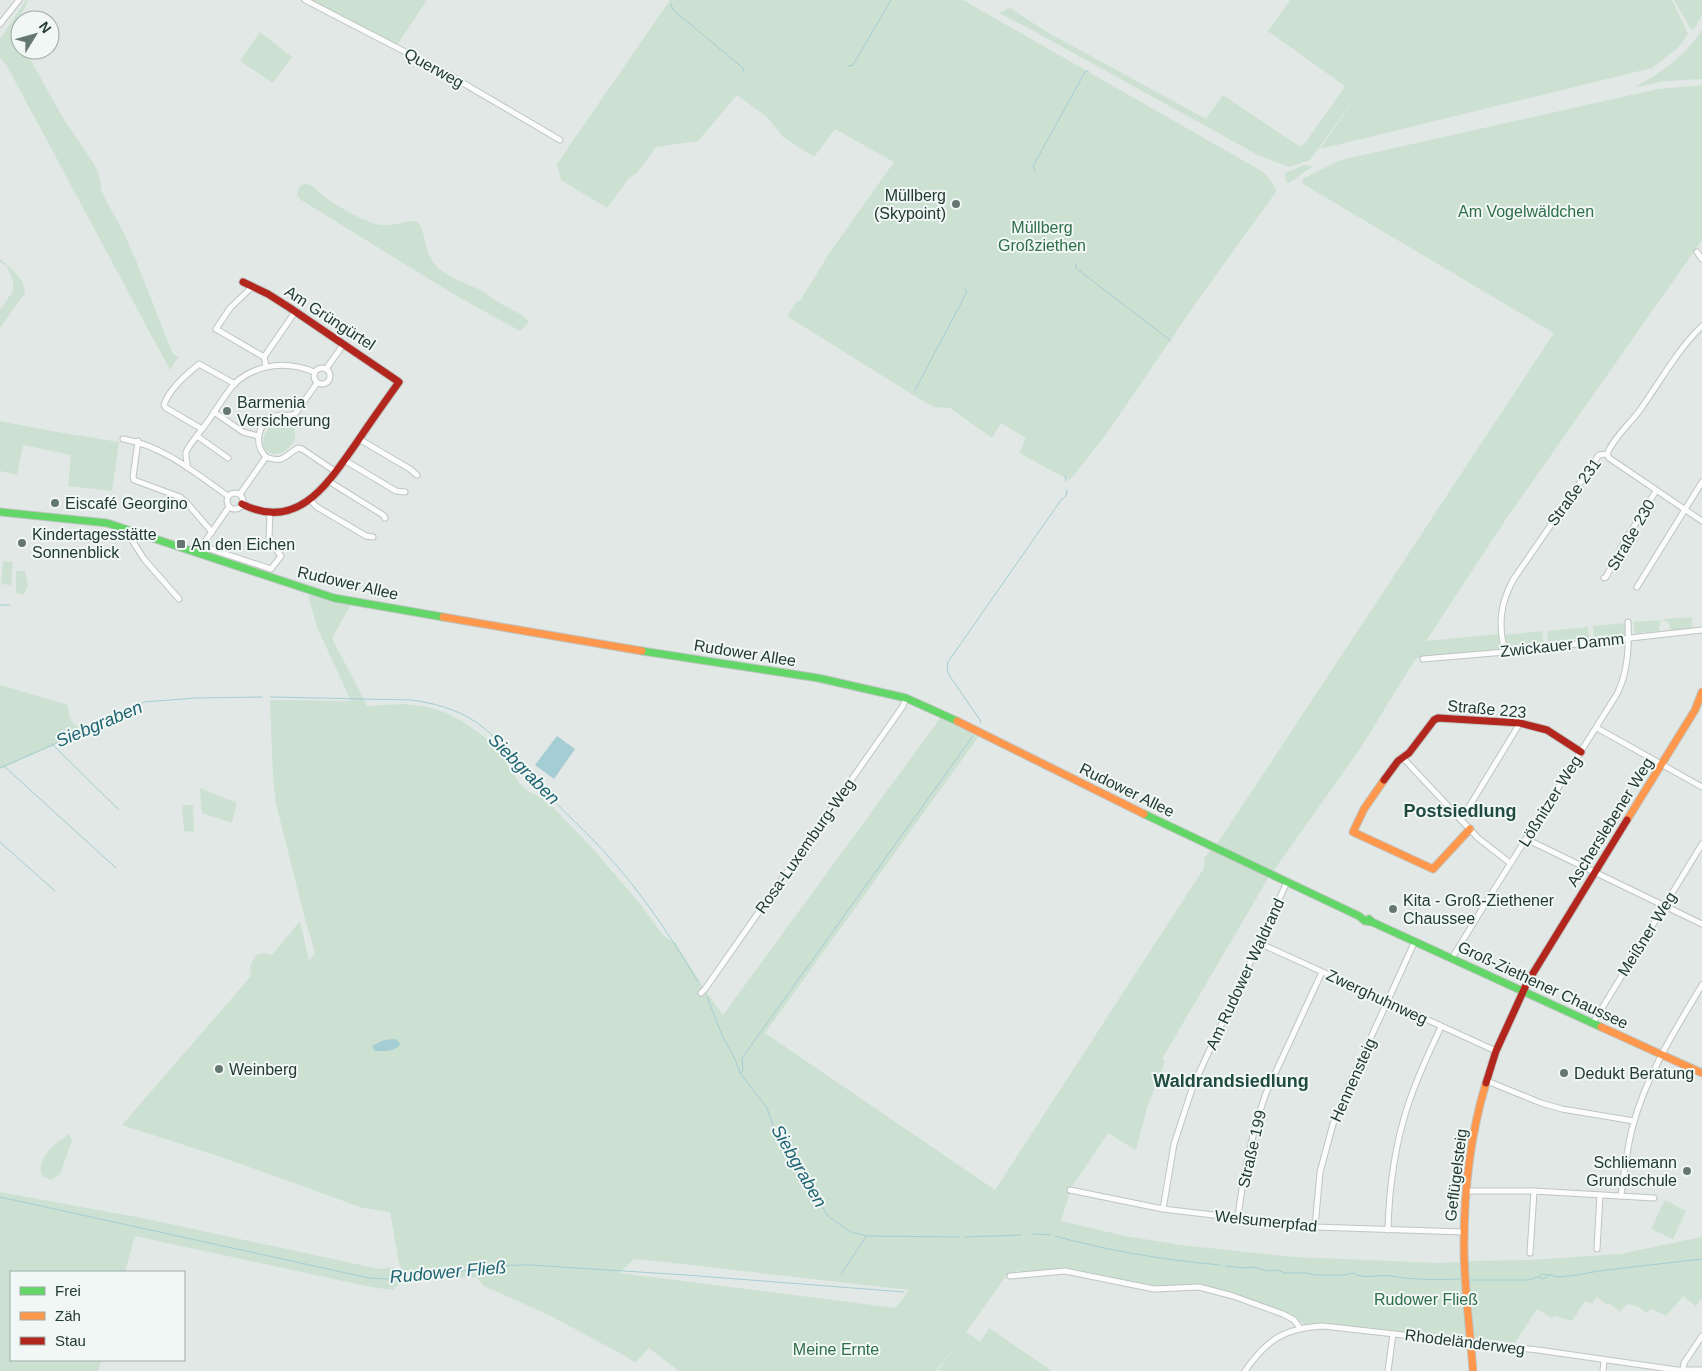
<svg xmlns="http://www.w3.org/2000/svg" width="1702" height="1371" viewBox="0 0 1702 1371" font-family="Helvetica,sans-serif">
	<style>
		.green { fill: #cce1d2; fill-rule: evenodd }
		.water { fill: #a5cdd4 }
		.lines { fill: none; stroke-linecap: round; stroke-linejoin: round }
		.stream { stroke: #a5cdd4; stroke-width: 1 }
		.street-casing { stroke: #bfc5c2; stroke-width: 7 }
		.fast-casing { stroke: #bfc5c3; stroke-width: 9 }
		.slow-casing { stroke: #bfc5c3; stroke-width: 9 }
		.jam-casing { stroke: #bfc5c3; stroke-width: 9 }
		.street { stroke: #fbfcfb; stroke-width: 5 }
		.fast { stroke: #63d668; stroke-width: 7 }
		.slow { stroke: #ff974d; stroke-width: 7 }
		.jam { stroke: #b3261e; stroke-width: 7 }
		.poi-dot { fill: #657772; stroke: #f1f7f4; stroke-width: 2 }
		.labels { text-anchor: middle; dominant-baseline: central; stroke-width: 4; stroke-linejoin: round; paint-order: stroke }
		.street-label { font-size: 16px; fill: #223a34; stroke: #f1f7f4 }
		.poi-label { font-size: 16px; fill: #223a34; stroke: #f1f7f4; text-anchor: start }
		.park-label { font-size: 16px; fill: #2e6e48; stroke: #f1f7f4 }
		.water-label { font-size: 18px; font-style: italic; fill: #1f6472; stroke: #f1f7f4 }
		.neighbourhood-label { font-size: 18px; font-weight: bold; fill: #1f4b41; stroke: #f1f7f4 }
	</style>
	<rect width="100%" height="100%" fill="#e2e8e5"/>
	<!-- green -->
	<g class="green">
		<path d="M24 0 28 1 15 26 20 39V50H25L63 118 94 164 99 175 102 193 123 231 137 263 172 352 176 356H179L170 370 6 64 0 58V39L25 2Z"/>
		<path d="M309 0H427L397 45Z"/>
		<path d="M670 0H963L1265 173 1276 189V192L1198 300 1107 433 1075 474 1069 480 1019 453 1026 438 1001 423 992 438 950 408 934 407 923 401 787 316 797 301H800L830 252 894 162 835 129 814 157 783 137 768 118 737 95 698 141 656 147 637 173 629 178 607 208 561 180 557 164Z"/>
		<path d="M1290 0H1672L1688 34 1679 47 1652 68 1320 149 1363 87 1310 160 1289 167 1258 155 1030 29 999 13 1010 8 1047 32 1206 119 1223 95 1300 147 1306 142 1345 86 1268 31Z"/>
		<path d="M1674 0H1702V15L1693 31 1690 28Z"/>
		<path d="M1702 29V79L1666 81 1635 87C1662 72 1686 56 1702 29Z"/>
		<path d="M260 32 292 57 273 83 240 61Z"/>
		<path d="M1702 85V240L1506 519 1426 641 1499 634 1503 650 1417 658 1413 663 1360 749 1267 880 1162 1059 1165 1061 1147 1108 1136 1150 1108 1133 1071 1188 1061 1221 1125 1236 1181 1245 1294 1257 1438 1263 1461 1262 1467 1334 1464 1337 1463 1339H1448L1342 1325 1304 1324 1288 1314 1223 1290 1196 1284 1162 1288 1074 1270 1060 1269 1020 1274 1018 1270 1006 1276 966 1332 980 1342 989 1328 1052 1371H938L954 1347 936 1371H679L649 1348 635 1363 625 1356 551 1316 484 1286 476 1277 405 1280 399 1264 390 1212 363 1208 221 1157 122 1125 251 976 250 966 256 955 263 953 272 955 300 921 309 961 315 953 305 919 276 804 273 777 270 700 351 701 317 627 308 595 351 604 332 638 367 706 404 704 428 707 447 713 465 723 486 738 498 750 520 784 529 792 546 800 594 850 641 905 662 934 673 943 675 942 703 987 723 1015 941 717 979 736 765 1033 995 1190 1204 868 1205 862 1204 858 1219 841 1554 333 1303 184 1302 179 1341 160 1658 89ZM634 1259 656 1261 909 1290 896 1308 619 1273Z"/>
		<path d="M1304 165 1313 166 1289 183 1286 182 1285 173Z"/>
		<path d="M305 184C312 184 316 190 321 194 336 206 356 217 373 223 387 229 402 221 416 221 429 231 420 255 442 271 453 279 468 284 480 290 488 294 495 301 503 305 513 310 521 313 529 321L523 329 520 331 455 295 301 200 297 196 298 189 301 185Z"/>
		<path d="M0 259C10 268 25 278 25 293L0 328V310L13 291V280L7 267 0 262Z"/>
		<path d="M280 420 291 423C296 430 297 437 292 444 277 465 253 450 268 429 271 424 274 421 280 420Z"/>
		<path d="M0 421 51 431 119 442 112 491 68 486 71 455 23 445 17 475 0 471Z"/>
		<path d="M3 561 13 562 11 585 1 584Z"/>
		<path d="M16 571H25L28 586 24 594H18L16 592Z"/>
		<path d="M1692 617V627L1689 629 1671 630 1668 622 1665 621 1664 619Z"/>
		<path d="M1663 620 1660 622 1659 631 1644 632 1639 634 1633 632 1635 627 1633 622Z"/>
		<path d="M1626 623 1625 636 1594 640 1593 626Z"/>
		<path d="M1588 627 1589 638 1548 642 1547 631Z"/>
		<path d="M1542 631 1544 646 1511 649 1506 645 1503 635Z"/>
		<path d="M0 685 68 705C69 713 69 722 76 726 84 730 78 724 84 732L0 769Z"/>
		<path d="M200 788 237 803 232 823 202 813Z"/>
		<path d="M182 805H193L194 832 184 831Z"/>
		<path d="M69 1134 72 1140 60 1174 51 1180 42 1176C35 1158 56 1143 69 1134Z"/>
		<path d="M0 1192 142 1218 379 1269 394 1267 399 1284 393 1290 371 1287 135 1236 125 1272H11V1360H101L98 1371H0Z"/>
		<path d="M1665 1200 1686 1211 1673 1239 1651 1229Z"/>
		<path d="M1702 1237V1298L1696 1306 1683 1296 1666 1316 1652 1309 1646 1313 1639 1307 1627 1304 1620 1312 1609 1303 1607 1305 1597 1297 1592 1304 1585 1301 1572 1321 1556 1316 1552 1318 1537 1309 1515 1343 1477 1338 1473 1334 1467 1261 1531 1260 1620 1254Z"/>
	</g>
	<!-- water -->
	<g class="water">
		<path d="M557 736 575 749 554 779 535 765Z"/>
		<path d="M396 1039 400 1043 399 1046C392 1052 384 1051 375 1051L372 1046 384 1040Z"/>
	</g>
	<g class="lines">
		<!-- stream -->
		<g class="stream">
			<path d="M671 4 673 10 743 68 744 72"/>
			<path d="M848 66 853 65 891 0"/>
			<path d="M1035 170 1033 166 1085 72 1088 71"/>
			<path d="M1076 264V268L1171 341"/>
			<path d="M915 390 967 292 964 288"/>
			<path d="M1065 476 1066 481"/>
			<path d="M0 605H10"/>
			<path d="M271 697 411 700C434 703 456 709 476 722 504 742 525 770 548 795 571 819 596 841 617 866 648 902 674 942 698 982"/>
			<path d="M981 723 980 720 949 675 947 668 948 662 1061 500 1066 496 1067 490"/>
			<path d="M52 744 119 810"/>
			<path d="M5 767 116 868"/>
			<path d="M0 768 138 707 144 702 196 698 262 697"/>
			<path d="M0 842 55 891"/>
			<path d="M707 997 722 1035 735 1059 740 1073 767 1108 774 1128 783 1146 829 1217 851 1232 867 1236 959 1237"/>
			<path d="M740 1073 743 1071 742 1058 973 736"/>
			<path d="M0 1197 369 1278C423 1283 476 1264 530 1265L686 1275 904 1292"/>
			<path d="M1033 1234 1051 1235"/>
			<path d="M1055 1236C1109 1251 1165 1260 1220 1265"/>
			<path d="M965 1237 1021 1235"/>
			<path d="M1226 1266 1245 1268 1253 1267 1267 1271 1277 1270 1285 1273H1306L1316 1275H1344L1353 1273C1365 1280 1378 1274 1391 1276 1413 1280 1438 1280 1461 1279"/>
			<path d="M841 1274 866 1237"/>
			<path d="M1538 1277 1542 1274 1550 1275"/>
			<path d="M1470 1280H1529L1538 1277 1543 1279 1550 1275 1558 1277 1578 1275 1598 1271 1702 1259"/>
		</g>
		<!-- street casing -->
		<g class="street-casing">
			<g id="street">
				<path d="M305 0 446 73 560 140"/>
				<path d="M0 24 19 0"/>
				<path d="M1697 252 1702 259"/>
				<path d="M251 288 230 308 216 329 264 357 266 366"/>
				<path d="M264 357 295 312"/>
				<circle cx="322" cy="376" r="8"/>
				<path d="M326 369 343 345"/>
				<path d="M317 383 295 414C289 417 283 414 276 416 258 421 253 444 266 457 283 464 286 455 298 448L302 449 336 472"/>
				<path d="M214 412 243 432 258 436"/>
				<path d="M202 429 166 408 164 405C169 389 186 375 199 364L235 384"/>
				<path d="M197 436 228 458"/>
				<path d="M123 439C164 446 195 473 228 496"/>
				<path d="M359 439 410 469 417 475"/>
				<path d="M138 441 133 477 134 480 180 497 186 502 212 532"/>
				<path d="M1607 454 1609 458 1702 521"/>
				<path d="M344 460 396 491 405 492"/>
				<path d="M187 467C188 462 185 457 186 452 190 443 202 430 208 421 217 409 225 394 235 383 258 363 287 361 314 372"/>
				<path d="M330 482 383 515 385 518"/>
				<circle cx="235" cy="501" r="8"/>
				<path d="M240 494 266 457"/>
				<path d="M311 501 317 507 366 536 373 537"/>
				<path d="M129 530 128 534 144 559 179 599"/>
				<path d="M204 543 213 550 271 569 281 556 269 539 270 512"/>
				<path d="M197 553 229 507"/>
				<path d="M1604 578 1606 577 1623 544 1656 491"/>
				<path d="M1637 587 1702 482"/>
				<path d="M1505 652C1498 625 1500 604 1513 580L1599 455 1607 454C1614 437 1629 425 1640 410 1660 382 1677 350 1702 326"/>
				<path d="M1423 659 1505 652 1702 630"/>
				<path d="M1597 728 1702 787"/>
				<path d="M1403 758 1478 838 1510 863"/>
				<path d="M1461 820 1520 723"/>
				<path d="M1526 839 1702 924"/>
				<path d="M1259 943 1496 1051"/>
				<path d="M1452 958 1490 896 1617 694C1628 672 1629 647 1628 622"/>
				<path d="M701 993 705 989 903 706 906 698"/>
				<path d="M1593 1023 1702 844"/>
				<path d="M1487 1081 1541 1103 1562 1109 1634 1121"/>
				<path d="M1070 1190 1163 1209 1315 1227 1463 1232"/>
				<path d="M1466 1191H1534L1654 1198"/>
				<path d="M1621 1196C1624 1172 1627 1148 1633 1125 1647 1074 1675 1030 1702 985"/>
				<path d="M1163 1209 1174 1144 1193 1086 1287 882"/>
				<path d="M1238 1218C1243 1173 1251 1136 1266 1093L1322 972"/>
				<path d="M1315 1227 1320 1172 1333 1124 1346 1092 1415 941"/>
				<path d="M1388 1230C1389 1188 1395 1145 1408 1105 1417 1078 1429 1052 1441 1027"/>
				<path d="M1597 1249 1600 1195"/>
				<path d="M1530 1253 1534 1191"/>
				<path d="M1010 1276 1065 1271 1154 1289 1199 1287 1233 1296 1283 1314 1294 1320 1300 1328"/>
				<path d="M1683 1370 1684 1363 1702 1336"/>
				<path d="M1245 1371C1267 1339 1285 1328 1323 1326L1538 1350 1677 1370H1702"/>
				<path d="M1388 1371 1393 1334"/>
				<path d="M1603 1371 1604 1360"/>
			</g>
		</g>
		<!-- fast casing -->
		<g class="fast-casing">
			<g id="fast">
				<path d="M0 512 107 523 334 598 443 617"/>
				<path d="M642 651 818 678 906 698 957 721"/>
				<path d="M1144 814 1359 916 1365 921 1372 922"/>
				<path d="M1369 919 1372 922 1601 1027"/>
			</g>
		</g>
		<!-- slow casing -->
		<g class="slow-casing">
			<g id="slow">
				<path d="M443 617 642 651"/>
				<path d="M957 721 1144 814"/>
				<path d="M1384 780 1364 809 1353 832 1433 869 1470 829"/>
				<path d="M1627 820 1695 710 1702 692"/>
				<path d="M1601 1027 1702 1073"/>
				<path d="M1473 1371C1470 1329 1464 1287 1464 1245 1464 1191 1470 1136 1486 1083"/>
			</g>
		</g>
		<!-- jam casing -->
		<g class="jam-casing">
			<g id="jam">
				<path d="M242 504C297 532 327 485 355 445 369 424 384 403 399 382L290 308 268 294 243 282"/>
				<path d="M1384 780 1398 761 1409 753 1434 720 1438 718 1520 723 1547 730 1581 752"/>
				<path d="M1486 1083 1496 1051 1527 983 1627 820"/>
			</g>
		</g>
		<!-- street -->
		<use href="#street" class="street"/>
		<!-- fast -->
		<use href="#fast" class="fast"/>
		<!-- slow -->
		<use href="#slow" class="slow"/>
		<!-- jam -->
		<use href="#jam" class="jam"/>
	</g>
	<!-- markers -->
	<g class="poi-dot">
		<circle cx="956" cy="204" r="5"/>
		<circle cx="227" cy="411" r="5"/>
		<circle cx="55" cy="503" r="5"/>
		<circle cx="22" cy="543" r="5"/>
		<rect x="176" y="539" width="10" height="10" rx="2.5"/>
		<circle cx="1393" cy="909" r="5"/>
		<circle cx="219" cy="1069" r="5"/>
		<circle cx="1564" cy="1073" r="5"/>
		<circle cx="1687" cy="1171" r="5"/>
	</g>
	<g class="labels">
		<!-- street labels -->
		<g class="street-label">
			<text transform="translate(434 68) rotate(29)">Querweg</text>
			<text transform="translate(330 318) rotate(33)">Am Grüngürtel</text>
			<text transform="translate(1574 492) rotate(-54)">Straße 231</text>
			<text transform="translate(1631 535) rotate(-60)">Straße 230</text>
			<text transform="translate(348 583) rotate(13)">Rudower Allee</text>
			<text transform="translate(1562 645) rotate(-6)">Zwickauer Damm</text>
			<text transform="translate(745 653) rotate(9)">Rudower Allee</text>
			<text transform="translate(1487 709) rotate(5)">Straße 223</text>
			<text transform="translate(1127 790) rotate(26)">Rudower Allee</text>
			<text transform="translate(1550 801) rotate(-58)">Lößnitzer Weg</text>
			<text transform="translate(1610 822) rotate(-58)">Ascherslebener Weg</text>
			<text transform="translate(805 846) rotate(-55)">Rosa-Luxemburg-Weg</text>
			<text transform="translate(1647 934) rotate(-58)">Meißner Weg</text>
			<text transform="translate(1245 974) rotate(-65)">Am Rudower Waldrand</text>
			<text transform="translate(1543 985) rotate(25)">Groß-Ziethener Chaussee</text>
			<text transform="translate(1377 997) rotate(25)">Zwerghuhnweg</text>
			<text transform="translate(1353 1080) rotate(-66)">Hennensteig</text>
			<text transform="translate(1252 1149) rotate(-77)">Straße 199</text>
			<text transform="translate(1456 1175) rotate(-83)">Geflügelsteig</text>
			<text transform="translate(1266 1221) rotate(6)">Welsumerpfad</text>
			<text transform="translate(1465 1342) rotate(7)">Rhodeländerweg</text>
		</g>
		<!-- poi labels -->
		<g class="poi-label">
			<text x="946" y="195" text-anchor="end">Müllberg<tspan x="946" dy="18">(Skypoint)</tspan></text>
			<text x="237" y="402">Barmenia<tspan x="237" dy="18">Versicherung</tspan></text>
			<text x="65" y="503">Eiscafé Georgino</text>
			<text x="32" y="534">Kindertagesstätte<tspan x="32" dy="18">Sonnenblick</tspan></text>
			<text x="191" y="544">An den Eichen</text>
			<text x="1403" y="900">Kita - Groß-Ziethener<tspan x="1403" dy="18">Chaussee</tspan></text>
			<text x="229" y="1069">Weinberg</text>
			<text x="1574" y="1073">Dedukt Beratung</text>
			<text x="1677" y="1162" text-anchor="end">Schliemann<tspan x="1677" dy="18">Grundschule</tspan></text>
		</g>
		<!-- park labels -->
		<g class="park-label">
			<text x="1526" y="211">Am Vogelwäldchen</text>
			<text x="1042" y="227">Müllberg<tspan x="1042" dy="18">Großziethen</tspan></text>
			<text x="1426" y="1299">Rudower Fließ</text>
			<text x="836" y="1349">Meine Ernte</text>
		</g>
		<!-- water labels -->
		<g class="water-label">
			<text transform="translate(99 724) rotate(-23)">Siebgraben</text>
			<text transform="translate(524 769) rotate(45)">Siebgraben</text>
			<text transform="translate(799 1166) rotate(60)">Siebgraben</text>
			<text transform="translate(448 1272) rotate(-5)">Rudower Fließ</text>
		</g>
		<!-- neighbourhood labels -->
		<g class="neighbourhood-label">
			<text x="1460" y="811">Postsiedlung</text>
			<text x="1231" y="1081">Waldrandsiedlung</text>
		</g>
	</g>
	<!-- legend -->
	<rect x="10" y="1271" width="175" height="90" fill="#f1f7f4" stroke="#9eaba7"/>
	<rect x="20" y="1287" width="25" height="8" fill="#63d668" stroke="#9eaba7"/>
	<text x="55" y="1296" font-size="15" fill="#223a34">Frei</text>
	<rect x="20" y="1312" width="25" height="8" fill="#ff974d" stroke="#9eaba7"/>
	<text x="55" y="1321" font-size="15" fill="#223a34">Zäh</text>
	<rect x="20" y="1337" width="25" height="8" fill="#b3261e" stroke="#9eaba7"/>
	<text x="55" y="1346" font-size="15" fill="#223a34">Stau</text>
	<!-- north arrow -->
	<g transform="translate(35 35) rotate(53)"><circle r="24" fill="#f1f7f4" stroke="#9eaba7"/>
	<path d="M0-4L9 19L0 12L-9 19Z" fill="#657772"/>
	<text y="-8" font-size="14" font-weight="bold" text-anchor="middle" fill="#223a34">N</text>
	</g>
</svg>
